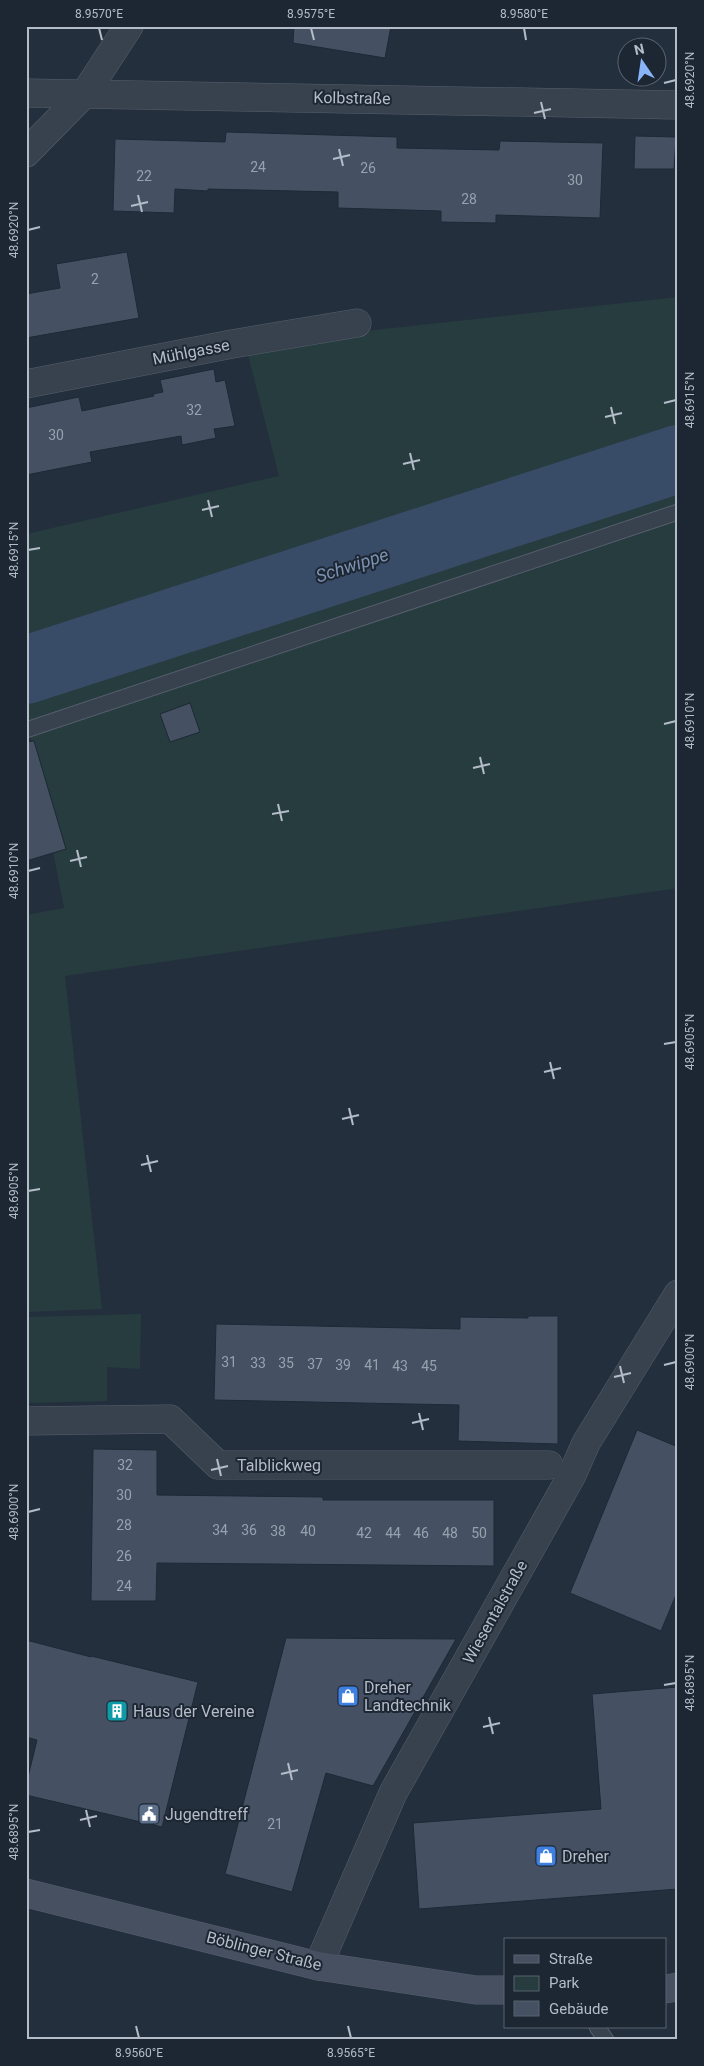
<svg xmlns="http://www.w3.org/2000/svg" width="704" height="2066" viewBox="0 0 704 2066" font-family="Roboto,sans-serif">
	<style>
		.green { fill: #263c3f }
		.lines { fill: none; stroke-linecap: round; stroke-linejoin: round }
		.river { stroke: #394c67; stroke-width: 68 }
		.building { fill: #455162; stroke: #1f2835 }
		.lane-casing { stroke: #565f6c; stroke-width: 17 }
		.street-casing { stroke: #565f6c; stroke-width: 29 }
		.secondary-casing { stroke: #565f6c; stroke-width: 29 }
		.lane { stroke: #38414e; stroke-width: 15 }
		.street { stroke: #38414e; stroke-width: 28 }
		.secondary { stroke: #465061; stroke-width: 28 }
		.ticks { fill: none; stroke: #b4bcc9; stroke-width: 2 }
		.labels { text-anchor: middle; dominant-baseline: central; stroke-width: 4; stroke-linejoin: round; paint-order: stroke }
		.number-label { font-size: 14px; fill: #98a1af }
		.street-label { font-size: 16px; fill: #b4bcc9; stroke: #1d2633 }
		.poi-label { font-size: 16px; fill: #b4bcc9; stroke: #1d2633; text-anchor: start }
		.water-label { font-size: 18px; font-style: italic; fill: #7c92b1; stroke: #1d2633 }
		.neatline { fill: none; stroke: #b4bcc9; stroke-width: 2 }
		.ticks-label { font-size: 12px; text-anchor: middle; fill: #b4bcc9 }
	</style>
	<rect width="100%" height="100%" fill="#242f3e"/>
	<!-- green -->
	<g class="green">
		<path d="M678 297V888L65 976 102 1309 26 1312V915L64 908 26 715V534L279 476 248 355 356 332Z"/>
		<path d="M141 1314 140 1369 107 1367V1401L26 1403 28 1317Z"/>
	</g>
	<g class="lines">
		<!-- river -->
		<path class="river" d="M26 670 678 459"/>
	</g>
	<!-- building -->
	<g class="building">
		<path d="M294 26H391L385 58 293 43Z"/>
		<path d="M226 132 397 137V148L499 150 500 141 603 143 600 218 496 215V223L441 222V211L338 208V192L208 189V191L175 189 174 213 113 211 115 139 225 142Z"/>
		<path d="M635 136 676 137 674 169H634Z"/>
		<path d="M127 252 139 318 26 338V294L60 288 56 264Z"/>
		<path d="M214 369 216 382 225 380 235 426 214 429 216 438 182 445 181 436 90 452 92 462 26 475V408L79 397 82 411 154 396 153 394 163 392 160 380Z"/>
		<path d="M190 703 200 732 170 742 160 714Z"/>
		<path d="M34 741 66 849 26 861V742Z"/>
		<path d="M528 1316H558V1444L458 1441 459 1405 214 1400 216 1324 460 1329V1317L528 1318Z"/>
		<path d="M637 1430 678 1447V1590L661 1631 570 1593Z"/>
		<path d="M93 1449 157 1450V1495L323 1497V1500H494V1566L157 1563 156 1601H91Z"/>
		<path d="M286 1638 456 1639 373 1786 326 1773 292 1892 225 1874Z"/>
		<path d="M26 1640 91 1657V1656L198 1682 162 1827 26 1795V1785L37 1740 26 1737Z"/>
		<path d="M678 1687V1889L419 1909 413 1823 601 1809 592 1694Z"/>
	</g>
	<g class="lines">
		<!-- lane casing -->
		<g class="lane-casing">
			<g id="lane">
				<path d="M26 730 678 512"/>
				<path d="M597 2027 606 2040"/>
			</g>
		</g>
		<!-- street casing -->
		<g class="street-casing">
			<g id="street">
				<path d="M26 93 678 105"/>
				<path d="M26 153 86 92 129 26"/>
				<path d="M26 384 232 344 357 323"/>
				<path d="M26 1421 170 1419 218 1465H549"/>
				<path d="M318 1966 393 1793 572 1475 586 1443 678 1294"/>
			</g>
		</g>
		<!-- secondary casing -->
		<g class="secondary-casing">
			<g id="secondary">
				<path d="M26 1893 318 1966 476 1990H505"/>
				<path d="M665 1989 678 1987"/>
			</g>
		</g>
		<!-- lane -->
		<use href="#lane" class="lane"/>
		<!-- street -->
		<use href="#street" class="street"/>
		<!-- secondary -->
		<use href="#secondary" class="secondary"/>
	</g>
	<!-- ticks -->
	<path class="ticks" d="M99 28 102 40M311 28 314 40M524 28 526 40M664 83 676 80M541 102 545 119M534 113 551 109M339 149 343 166M333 159 350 155M138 195 142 212M131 206 148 202M28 230 40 227M664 403 676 400M611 407 615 424M605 417 622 413M410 453 414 470M403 464 420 460M208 500 212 517M202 510 219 506M28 550 40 548M664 724 676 721M480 757 484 774M473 768 490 764M278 804 282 821M272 814 289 811M77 850 81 867M70 861 87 857M28 871 40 868M664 1044 676 1042M550 1062 554 1079M544 1072 561 1068M349 1108 353 1125M342 1119 359 1115M147 1155 151 1172M141 1165 158 1161M28 1191 40 1189M664 1365 676 1362M620 1366 624 1383M614 1377 631 1373M419 1413 423 1430M412 1423 429 1419M217 1459 221 1476M211 1470 228 1466M28 1512 40 1509M664 1685 676 1683M489 1717 493 1734M483 1727 500 1723M288 1763 292 1780M281 1774 298 1770M86 1810 90 1827M80 1820 97 1816M28 1832 40 1830M136 2026 139 2038M348 2026 351 2038"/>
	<!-- icons -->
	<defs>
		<g id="shop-square" transform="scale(1.125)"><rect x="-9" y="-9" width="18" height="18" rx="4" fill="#3f7fe0" stroke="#1d2633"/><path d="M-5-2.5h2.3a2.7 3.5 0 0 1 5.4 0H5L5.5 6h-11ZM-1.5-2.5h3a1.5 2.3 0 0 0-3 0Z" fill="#fff"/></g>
		<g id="building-square" transform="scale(1.125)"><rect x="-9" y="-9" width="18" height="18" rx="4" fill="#0f9aa8" stroke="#1d2633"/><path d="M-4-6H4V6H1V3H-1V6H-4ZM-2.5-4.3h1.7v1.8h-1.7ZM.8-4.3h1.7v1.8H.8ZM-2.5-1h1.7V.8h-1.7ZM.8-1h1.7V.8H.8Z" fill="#fff"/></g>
		<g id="civic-square" transform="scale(1.125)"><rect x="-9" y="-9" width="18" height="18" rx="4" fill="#5c6f8a" stroke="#1d2633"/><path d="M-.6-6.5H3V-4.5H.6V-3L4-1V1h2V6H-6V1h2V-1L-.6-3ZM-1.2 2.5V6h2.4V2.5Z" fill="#fff"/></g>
	</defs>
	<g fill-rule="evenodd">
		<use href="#shop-square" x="348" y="1696"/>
		<use href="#building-square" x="117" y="1711"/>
		<use href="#civic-square" x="149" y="1814"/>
		<use href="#shop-square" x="546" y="1856"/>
	</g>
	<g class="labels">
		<!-- number labels -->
		<g class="number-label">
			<text x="258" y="167">24</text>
			<text x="368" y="168">26</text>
			<text x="144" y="176">22</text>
			<text x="575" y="180">30</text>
			<text x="469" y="199">28</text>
			<text x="95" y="279">2</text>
			<text x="194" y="410">32</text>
			<text x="56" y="435">30</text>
			<text x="229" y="1362">31</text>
			<text x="258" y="1363">33</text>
			<text x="286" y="1363">35</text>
			<text x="315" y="1364">37</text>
			<text x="343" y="1365">39</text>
			<text x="372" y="1365">41</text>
			<text x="400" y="1366">43</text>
			<text x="429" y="1366">45</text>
			<text x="125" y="1465">32</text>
			<text x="124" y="1495">30</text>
			<text x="124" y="1525">28</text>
			<text x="220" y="1530">34</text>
			<text x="249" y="1530">36</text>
			<text x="278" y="1531">38</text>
			<text x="308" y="1531">40</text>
			<text x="364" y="1533">42</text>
			<text x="393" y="1533">44</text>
			<text x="421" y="1533">46</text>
			<text x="450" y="1533">48</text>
			<text x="479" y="1533">50</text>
			<text x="124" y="1556">26</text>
			<text x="124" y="1586">24</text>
			<text x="275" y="1824">21</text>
		</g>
		<!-- street labels -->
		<g class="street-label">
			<text transform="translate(352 98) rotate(1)">Kolbstraße</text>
			<text transform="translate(191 352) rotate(-11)">Mühlgasse</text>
			<text x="279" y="1465">Talblickweg</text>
			<text transform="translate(495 1612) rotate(-61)">Wiesentalstraße</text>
			<text transform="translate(264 1951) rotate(14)">Böblinger Straße</text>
		</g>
		<!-- poi labels -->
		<g class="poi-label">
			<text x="364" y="1687">Dreher<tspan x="364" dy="18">Landtechnik</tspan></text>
			<text x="133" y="1711">Haus der Vereine</text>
			<text x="165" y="1814">Jugendtreff</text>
			<text x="562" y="1856">Dreher</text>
		</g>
		<!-- water labels -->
		<g class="water-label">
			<text transform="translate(352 565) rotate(-18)">Schwippe</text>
		</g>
	</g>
	<!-- border -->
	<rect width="704" height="2066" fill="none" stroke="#1d2633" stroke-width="55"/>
	<!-- legend -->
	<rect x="504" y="1938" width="162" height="90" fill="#1d2633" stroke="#59626f"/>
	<rect x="514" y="1955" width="25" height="8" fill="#465061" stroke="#59626f"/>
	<text x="549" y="1964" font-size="15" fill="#b4bcc9">Straße</text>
	<rect x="514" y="1976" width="25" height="15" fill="#263c3f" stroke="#59626f"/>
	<text x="549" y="1988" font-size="15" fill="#b4bcc9">Park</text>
	<rect x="514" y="2001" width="25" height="15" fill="#455162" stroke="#59626f"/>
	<text x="549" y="2014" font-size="15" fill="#b4bcc9">Gebäude</text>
	<!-- north arrow -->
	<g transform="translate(642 62) rotate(347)"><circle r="24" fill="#1d2633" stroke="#59626f"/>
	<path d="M0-4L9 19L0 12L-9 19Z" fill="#8ab4f8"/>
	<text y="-8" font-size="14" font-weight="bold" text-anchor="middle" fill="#b4bcc9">N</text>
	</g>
	<rect x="28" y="28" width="648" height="2010" class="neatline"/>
	<g class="ticks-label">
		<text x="99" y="18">8.9570°E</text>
		<text x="311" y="18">8.9575°E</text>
		<text x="524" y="18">8.9580°E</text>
		<text transform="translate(690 80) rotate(-90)" y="4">48.6920°N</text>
		<text transform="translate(14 230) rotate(-90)" y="4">48.6920°N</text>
		<text transform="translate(690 400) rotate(-90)" y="4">48.6915°N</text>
		<text transform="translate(14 550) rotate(-90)" y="4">48.6915°N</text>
		<text transform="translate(690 721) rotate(-90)" y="4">48.6910°N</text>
		<text transform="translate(14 871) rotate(-90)" y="4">48.6910°N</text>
		<text transform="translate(690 1042) rotate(-90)" y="4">48.6905°N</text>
		<text transform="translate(14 1191) rotate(-90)" y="4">48.6905°N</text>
		<text transform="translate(690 1362) rotate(-90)" y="4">48.6900°N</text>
		<text transform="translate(14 1512) rotate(-90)" y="4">48.6900°N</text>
		<text transform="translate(690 1683) rotate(-90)" y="4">48.6895°N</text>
		<text transform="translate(14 1832) rotate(-90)" y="4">48.6895°N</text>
		<text x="139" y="2057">8.9560°E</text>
		<text x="351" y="2057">8.9565°E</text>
	</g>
</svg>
